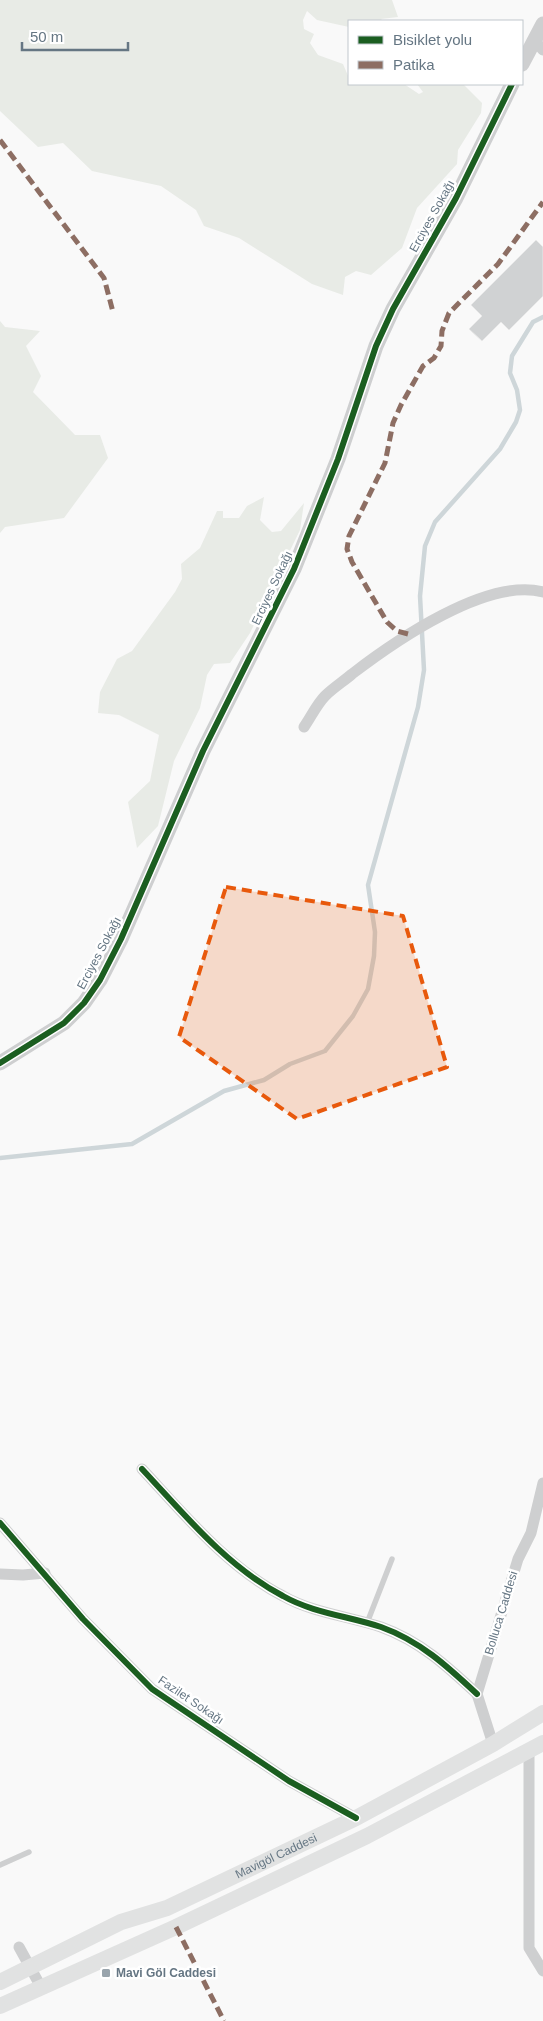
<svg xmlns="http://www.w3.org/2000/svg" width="543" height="2021" viewBox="0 0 543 2021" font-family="Helvetica,sans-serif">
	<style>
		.green { fill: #e8ebe6 }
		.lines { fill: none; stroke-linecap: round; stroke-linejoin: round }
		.stream { stroke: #ced6d9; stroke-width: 4.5 }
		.building { fill: #d0d2d3; stroke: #e8e8e8 }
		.service { stroke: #cecfd0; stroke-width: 5.5 }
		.minor { stroke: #cecfd0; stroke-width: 11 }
		.tertiary { stroke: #cecfd0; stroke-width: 15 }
		.secondary { stroke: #e1e2e2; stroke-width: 16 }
		.quiet { stroke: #8d6e63; stroke-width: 5; stroke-dasharray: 10 5; stroke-linecap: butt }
		.cycleway-casing { stroke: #fff; stroke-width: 9 }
		.cycleway { stroke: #1b5e20; stroke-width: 6 }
		.marked { fill: #e8590c; fill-opacity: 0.2; stroke: #e8590c; stroke-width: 4; stroke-dasharray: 10 6; stroke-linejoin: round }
		.poi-dot { fill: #99a4ac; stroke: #fff; stroke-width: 2 }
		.labels { text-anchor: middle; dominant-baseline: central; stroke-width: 5; stroke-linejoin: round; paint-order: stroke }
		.street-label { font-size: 12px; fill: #657683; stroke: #fff }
		.poi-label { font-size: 12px; font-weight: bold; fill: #657683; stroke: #fff; text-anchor: start }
	</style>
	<rect width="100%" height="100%" fill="#f9f9f9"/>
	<!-- green -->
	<g class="green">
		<path d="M0 0H392L398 17 381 19 383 21H349V27L317 20 307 11 303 20 304 29 314 34 310 43 318 55 343 64 349 78V84H404L419 94 423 92 417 84H463L482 103 481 113 458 150 457 164 417 208 402 248 371 275 356 271 345 277 343 295 312 284 239 238 204 226 196 210 161 186 92 171 63 143 38 147 0 111Z"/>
		<path d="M0 321 5 327 40 331 26 346 41 376 33 392 75 435H100L108 458 64 518 5 527 0 533Z"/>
		<path d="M264 497 260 520 272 532 281 531 304 503 300 530 250 633 230 663 214 664 207 675 200 708 174 761 158 826 137 848 128 802 150 781 159 735 119 715 98 713 100 692 117 659 132 651 175 592 182 579 181 564 200 548 217 511H223V518H239L247 506Z"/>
	</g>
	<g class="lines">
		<!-- stream -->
		<path class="stream" d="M0 1158 132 1144 224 1091 264 1080 290 1064 325 1051 353 1016 368 989 374 956 375 932 368 885 418 707 424 670 420 596 425 546 435 522 500 449 516 422 520 410 517 390 510 373 512 356 533 322 543 317"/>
	</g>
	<!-- building -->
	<path class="building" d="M536 240 543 247V296L509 330 501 322 482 341 469 329 482 316 471 305Z"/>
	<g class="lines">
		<!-- service -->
		<g class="service">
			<path d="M367 1623 392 1559"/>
			<path d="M0 1865 29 1852"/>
		</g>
		<!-- minor -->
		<g class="minor">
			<path d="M534 40 543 50"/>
			<path d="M304 727C311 717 317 704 325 696 333 688 344 681 352 674 395 641 487 577 543 592"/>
			<path d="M142 1469C184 1514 227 1567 283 1596 313 1613 348 1616 381 1627 420 1641 447 1666 477 1694"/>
			<path d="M0 1523 83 1619 152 1689 289 1781 356 1818"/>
			<path d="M0 1574 23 1575 45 1573"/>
			<path d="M493 1744 477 1694 518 1559 531 1533 543 1483"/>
			<path d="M529 1752V1948L543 1971"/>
			<path d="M19 1947 41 1987"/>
		</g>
		<!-- tertiary -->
		<g class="tertiary">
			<path d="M522 64 543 24"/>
			<path d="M0 1063 64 1023 84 1003 100 980 121 939 203 751 294 569 338 459 376 346 393 309 456 198 512 84"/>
		</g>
		<!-- secondary -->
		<g class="secondary">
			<path id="s1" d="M0 1982 121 1922 167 1908 356 1818 493 1744 543 1713"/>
			<path d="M0 2006 176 1927 367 1836 543 1743"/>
		</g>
		<!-- quiet -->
		<g class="quiet">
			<path d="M0 140 104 278 113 312"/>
			<path d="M408 634 397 631 387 622 352 562 347 549 349 536 385 463 393 423 401 405 423 366 434 358 441 346 442 331 449 313 498 264 543 202"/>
			<path d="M176 1927 224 2021"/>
		</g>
		<!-- cycleway casing -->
		<g class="cycleway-casing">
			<g id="cycleway">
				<path d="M0 1063 64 1023 84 1003 100 980 121 939 203 751 294 569 338 459 376 346 393 309 456 198 512 84"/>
				<path d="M142 1469C184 1514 227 1567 283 1596 313 1613 348 1616 381 1627 420 1641 447 1666 477 1694"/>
				<path d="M0 1523 83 1619 152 1689 289 1781 356 1818"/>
			</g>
		</g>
		<!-- cycleway -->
		<use href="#cycleway" class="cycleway"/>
	</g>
	<!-- marked area -->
	<path class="marked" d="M226 887 403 916 447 1067 297 1119 179 1037Z"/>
	<!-- markers -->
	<rect class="poi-dot" x="101" y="1968" width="10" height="10" rx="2.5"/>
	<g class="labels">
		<!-- street labels -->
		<g class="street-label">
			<text transform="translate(432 216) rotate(-61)">Erciyes Sokağı</text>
			<text transform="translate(272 588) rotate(-65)">Erciyes Sokağı</text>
			<text transform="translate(99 953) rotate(-62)">Erciyes Sokağı</text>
			<text transform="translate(501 1613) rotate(-73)">Bolluca Caddesi</text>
			<text transform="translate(191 1700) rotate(34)">Fazilet Sokağı</text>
			<text stroke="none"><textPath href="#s1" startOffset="304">Mavigöl Caddesi</textPath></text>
		</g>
		<!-- poi labels -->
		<g class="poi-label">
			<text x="116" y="1973">Mavi Göl Caddesi</text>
		</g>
	</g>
	<!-- legend -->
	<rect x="348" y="20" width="175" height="65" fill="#ffffff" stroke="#c1c8cd"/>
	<rect x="358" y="36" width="25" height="8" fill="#1b5e20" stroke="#c1c8cd"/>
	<text x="393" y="45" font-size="15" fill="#657683">Bisiklet yolu</text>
	<rect x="358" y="61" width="25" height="8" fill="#8d6e63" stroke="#c1c8cd"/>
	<text x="393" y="70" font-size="15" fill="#657683">Patika</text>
	<!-- scale -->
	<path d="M22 42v8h106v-8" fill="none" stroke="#657683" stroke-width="2.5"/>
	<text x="30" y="42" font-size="15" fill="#657683" stroke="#ffffff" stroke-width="4" paint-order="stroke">50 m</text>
</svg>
